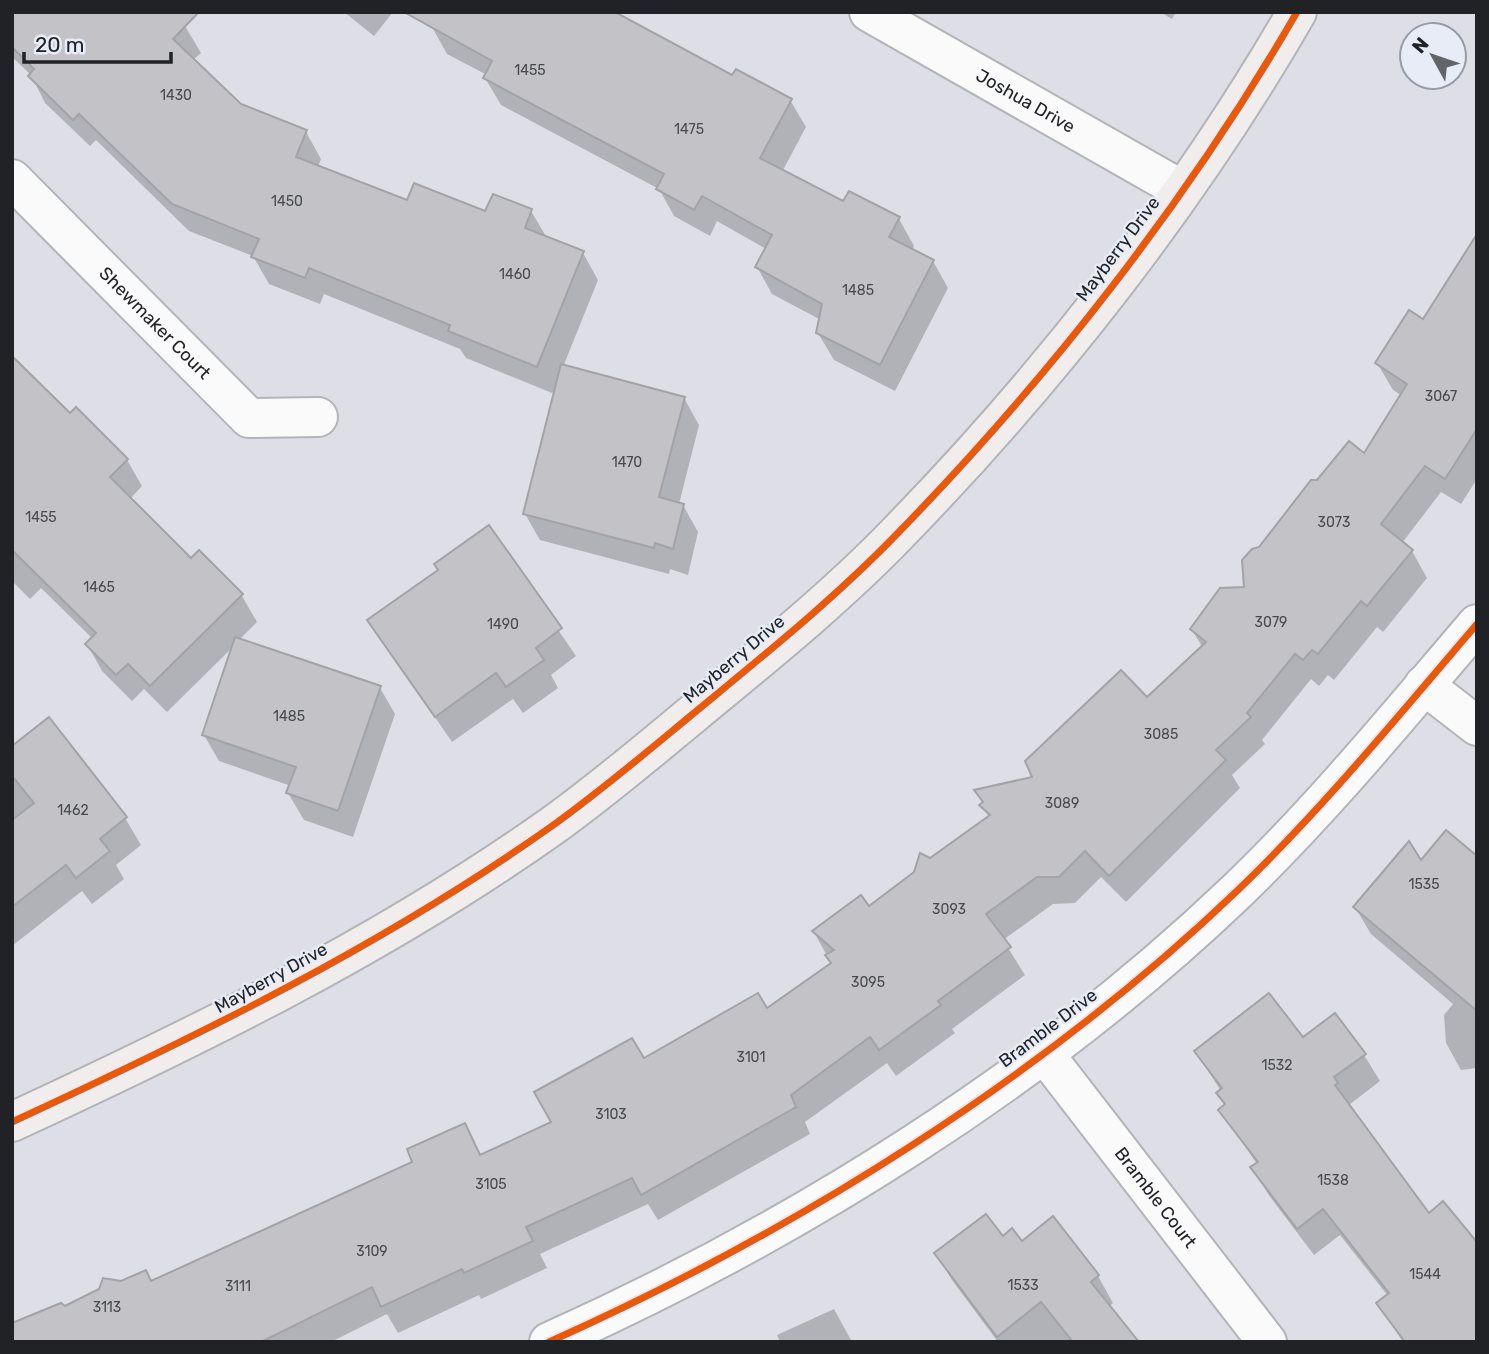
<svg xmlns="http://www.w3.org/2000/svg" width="1489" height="1354" viewBox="0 0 1489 1354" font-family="Rubik,sans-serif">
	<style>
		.shadow { fill: #0003 }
		.building { fill: #c2c2c7; stroke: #a3a2a7; stroke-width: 2 }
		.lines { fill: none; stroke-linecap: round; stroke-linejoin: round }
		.street-casing { stroke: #b2b4b8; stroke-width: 42 }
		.secondary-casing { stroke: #b2b4b8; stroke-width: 42 }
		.street { stroke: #fafafb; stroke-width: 38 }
		.secondary { stroke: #f1eded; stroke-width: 38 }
		.cycleway-casing { stroke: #e7ecf6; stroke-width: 11 }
		.cycleway { stroke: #e8590c; stroke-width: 7 }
		.labels { text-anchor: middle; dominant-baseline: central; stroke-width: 5; stroke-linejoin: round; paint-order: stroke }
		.number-label { font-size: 14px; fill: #484a4e }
		.street-label { font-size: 18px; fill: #202226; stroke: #e7ecf6 }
	</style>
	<rect width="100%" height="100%" fill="#dedfe6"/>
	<!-- shadow -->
	<g class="shadow">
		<path d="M12 12 185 26 201 53 193 60 240 106 306 132 321 159 318 167 408 202 486 213 531 211 547 238 583 253 598 280 563 367 684 398 699 425 679 504 683 505 698 532 688 575 670 569 669 574 540 540 525 514 557 387 552 393 466 358 460 349 324 294 320 304 269 284 253 256 189 231 96 140 90 146 45 103 31 75 12 57Z"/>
		<path d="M344 12H393L374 36Z"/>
		<path d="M1160 12H1176L1172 19Z"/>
		<path d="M432 27 733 78 790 100 806 127 782 172 844 204 899 219 914 246 912 251 933 261 948 288 895 391 834 360 818 333 821 320 772 294 757 267 766 249 717 221 710 236 674 216 659 189 501 105 485 78 487 75 447 54Z"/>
		<path d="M1477 237V479L1461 504 1441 492 1402 543 1412 551 1427 578 1383 632 1377 627 1334 680 1328 675 1319 686 1311 679 1262 740 1265 744 1232 775 1240 788 1126 902 1101 877 1075 903 1053 904 1003 940 1025 975 952 1029 955 1033 896 1076 887 1063 805 1122 810 1134 658 1220 648 1204 540 1254 547 1268 481 1299 479 1295 398 1333 387 1314 331 1342H12V1318L15 1323 152 1283 415 1163 464 1125 482 1156 553 1122 643 1060 766 1011 832 965 814 932 869 909 989 818 977 791 1034 778 1147 699 1203 648 1192 630 1246 588 1260 549 1318 482 1364 455 1402 396 1393 390 1377 363 1424 322Z"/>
		<path d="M12 359 70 415 127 460 142 486 130 499 191 560 199 552 242 596 257 622 239 640 380 688 395 714 353 837 304 820 288 793 291 786 219 761 204 735 235 645 167 712 144 689 132 701 102 671 87 644 93 639 41 588 30 599 12 581Z"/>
		<path d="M488 528 576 656 551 675 558 688 523 713 513 699 452 742 369 621 440 571Z"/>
		<path d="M48 720 125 818 141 845 116 865 124 879 92 904 82 891 12 946V749Z"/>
		<path d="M1477 858V1068L1461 1070 1446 1043 1444 1015 1453 1004 1371 934 1355 907 1420 863Z"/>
		<path d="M1303 1040 1364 1055 1380 1081 1349 1105 1477 1342H1403L1378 1303 1388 1296 1340 1235 1314 1255 1268 1194 1253 1168 1257 1164 1220 1110 1225 1106 1218 1093 1221 1091 1196 1052Z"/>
		<path d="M1053 1219 1098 1276 1113 1303 1109 1307 1136 1342H998L952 1280 936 1254 1003 1238 1022 1243Z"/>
		<path d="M834 1309 852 1342H780L777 1335Z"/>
	</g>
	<!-- building -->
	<g class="building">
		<path d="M12 12H199L173 39 241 104 307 130 296 157 407 200 414 183 485 211 493 194 532 209 525 228 584 251 537 367 448 331 450 325 309 268 305 278 251 257 259 239 172 204 79 114 73 120 28 76 34 69 12 47Z"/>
		<path d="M404 12H615L732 75 736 69 792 99 760 158 843 201 849 191 900 217 889 237 934 260 880 365 816 333 822 304 755 267 772 235 702 196 694 210 656 189 664 174 483 78 492 61Z"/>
		<path d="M1477 234V429L1445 479 1425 466 1381 524 1413 550 1367 606 1361 601 1318 654 1312 650 1303 660 1295 654 1247 713 1251 717 1216 750 1226 760 1109 876 1085 851 1059 877H1037L986 914 1011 947 938 1001 941 1005 879 1050 870 1037 791 1095 796 1107 641 1195 632 1178 526 1227 533 1241 464 1273 462 1269 381 1307 372 1287 261 1342H12V1323L61 1303 65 1306 99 1289 103 1278 121 1281 146 1270 151 1281 412 1162 407 1149 465 1123 480 1155 551 1122 534 1092 632 1038 644 1058 758 993 767 1008 831 963 825 955 834 950 812 931 861 895 869 906 914 872 920 853 930 858 990 815 979 805 983 802 974 790 1032 777 1025 761 1121 670 1147 697 1206 642 1190 629 1220 588 1244 587 1242 560 1252 549 1259 547 1311 480H1317L1349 441 1364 453 1407 384 1375 363 1409 310 1423 319Z"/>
		<path d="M12 356 70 413 76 407 128 459 110 477 191 558 199 550 243 594 150 686 128 664 116 675 85 644 96 633 12 550Z"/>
		<path d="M561 364 685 397 659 497 684 504 673 549 655 543 654 548 523 514Z"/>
		<path d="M489 525 562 628 536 648 544 660 506 687 496 673 435 717 367 620 438 570 434 564Z"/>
		<path d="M235 637 381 686 338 811 286 793 296 767 202 735Z"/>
		<path d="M49 717 127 817 100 839 110 851 76 878 66 865 12 907V820L34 803 12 776V746Z"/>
		<path d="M1446 830 1477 856V1011L1353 907 1409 841 1421 860Z"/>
		<path d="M1269 993 1303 1037 1335 1013 1366 1054 1334 1077 1338 1083 1335 1085 1429 1213 1443 1201 1477 1242V1342H1405L1376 1303 1389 1293 1323 1209 1297 1229 1250 1167 1258 1162 1218 1110 1225 1104 1216 1093 1222 1088 1194 1051Z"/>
		<path d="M986 1214 1003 1236 1012 1228 1022 1241 1053 1216 1099 1275 1091 1282 1139 1342H1073L1041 1302 997 1337 934 1253Z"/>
	</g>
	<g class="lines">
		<!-- street casing -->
		<g class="street-casing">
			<g id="street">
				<path id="s1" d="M869 12 1182 190"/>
				<path id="s2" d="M12 179 249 418 318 417"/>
				<path d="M1424 685 1477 726"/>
				<path id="s3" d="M1043 1052 1267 1342"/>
				<path d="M549 1342C795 1232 1043 1077 1238 890 1324 807 1399 715 1477 624"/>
			</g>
		</g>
		<!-- secondary casing -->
		<g class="secondary-casing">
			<path id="secondary" d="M12 1122C198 1036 384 945 552 826 601 791 648 751 694 713 763 656 834 599 896 535 1048 379 1188 201 1297 12"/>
		</g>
		<!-- street -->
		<use href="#street" class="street"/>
		<!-- secondary -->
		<use href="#secondary" class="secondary"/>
		<!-- cycleway casing -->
		<g class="cycleway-casing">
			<g id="cycleway">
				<path d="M12 1122C198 1036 384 945 552 826 601 791 648 751 694 713 763 656 834 599 896 535 1048 379 1188 201 1297 12"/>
				<path d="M549 1342C795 1232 1043 1077 1238 890 1324 807 1399 715 1477 624"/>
			</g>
		</g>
		<!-- cycleway -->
		<use href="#cycleway" class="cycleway"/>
	</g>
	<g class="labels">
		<!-- number labels -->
		<g class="number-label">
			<text x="530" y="70">1455</text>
			<text x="176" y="95">1430</text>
			<text x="689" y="129">1475</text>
			<text x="287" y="201">1450</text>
			<text x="515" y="274">1460</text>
			<text x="858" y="290">1485</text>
			<text x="1441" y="396">3067</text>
			<text x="627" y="462">1470</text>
			<text x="41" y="517">1455</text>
			<text x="1334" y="522">3073</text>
			<text x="99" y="587">1465</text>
			<text x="1271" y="622">3079</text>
			<text x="503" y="624">1490</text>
			<text x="289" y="716">1485</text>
			<text x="1161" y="734">3085</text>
			<text x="1062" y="803">3089</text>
			<text x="73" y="810">1462</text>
			<text x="1424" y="884">1535</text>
			<text x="949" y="909">3093</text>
			<text x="868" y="982">3095</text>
			<text x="751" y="1057">3101</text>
			<text x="1277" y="1065">1532</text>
			<text x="611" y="1114">3103</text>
			<text x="1333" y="1180">1538</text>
			<text x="491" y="1184">3105</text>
			<text x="372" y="1251">3109</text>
			<text x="1425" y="1274">1544</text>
			<text x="1023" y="1285">1533</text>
			<text x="238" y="1286">3111</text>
			<text x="107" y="1307">3113</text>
		</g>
		<!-- street labels -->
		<g class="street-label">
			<text stroke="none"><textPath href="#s1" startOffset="180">Joshua Drive</textPath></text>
			<text transform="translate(1118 249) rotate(-53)">Mayberry Drive</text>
			<text stroke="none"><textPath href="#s2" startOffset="203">Shewmaker Court</textPath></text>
			<text transform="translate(734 659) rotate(-40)">Mayberry Drive</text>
			<text transform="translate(271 978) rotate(-29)">Mayberry Drive</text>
			<text transform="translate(1048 1028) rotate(-37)">Bramble Drive</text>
			<text stroke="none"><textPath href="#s3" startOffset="184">Bramble Court</textPath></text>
		</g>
	</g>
	<!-- border -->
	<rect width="1489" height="1354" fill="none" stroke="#202226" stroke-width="28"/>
	<!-- north arrow -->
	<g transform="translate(1433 56) rotate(310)"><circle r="33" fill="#e7ecf6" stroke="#979ba3" stroke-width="2"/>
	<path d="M0-5L12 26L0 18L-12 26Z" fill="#626469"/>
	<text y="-10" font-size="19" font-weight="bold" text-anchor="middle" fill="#202226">N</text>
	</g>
	<!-- scale -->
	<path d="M24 52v10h147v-10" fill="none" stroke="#202226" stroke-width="3.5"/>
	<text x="35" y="52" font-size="21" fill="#202226" stroke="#e7ecf6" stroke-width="5" paint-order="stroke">20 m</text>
</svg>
